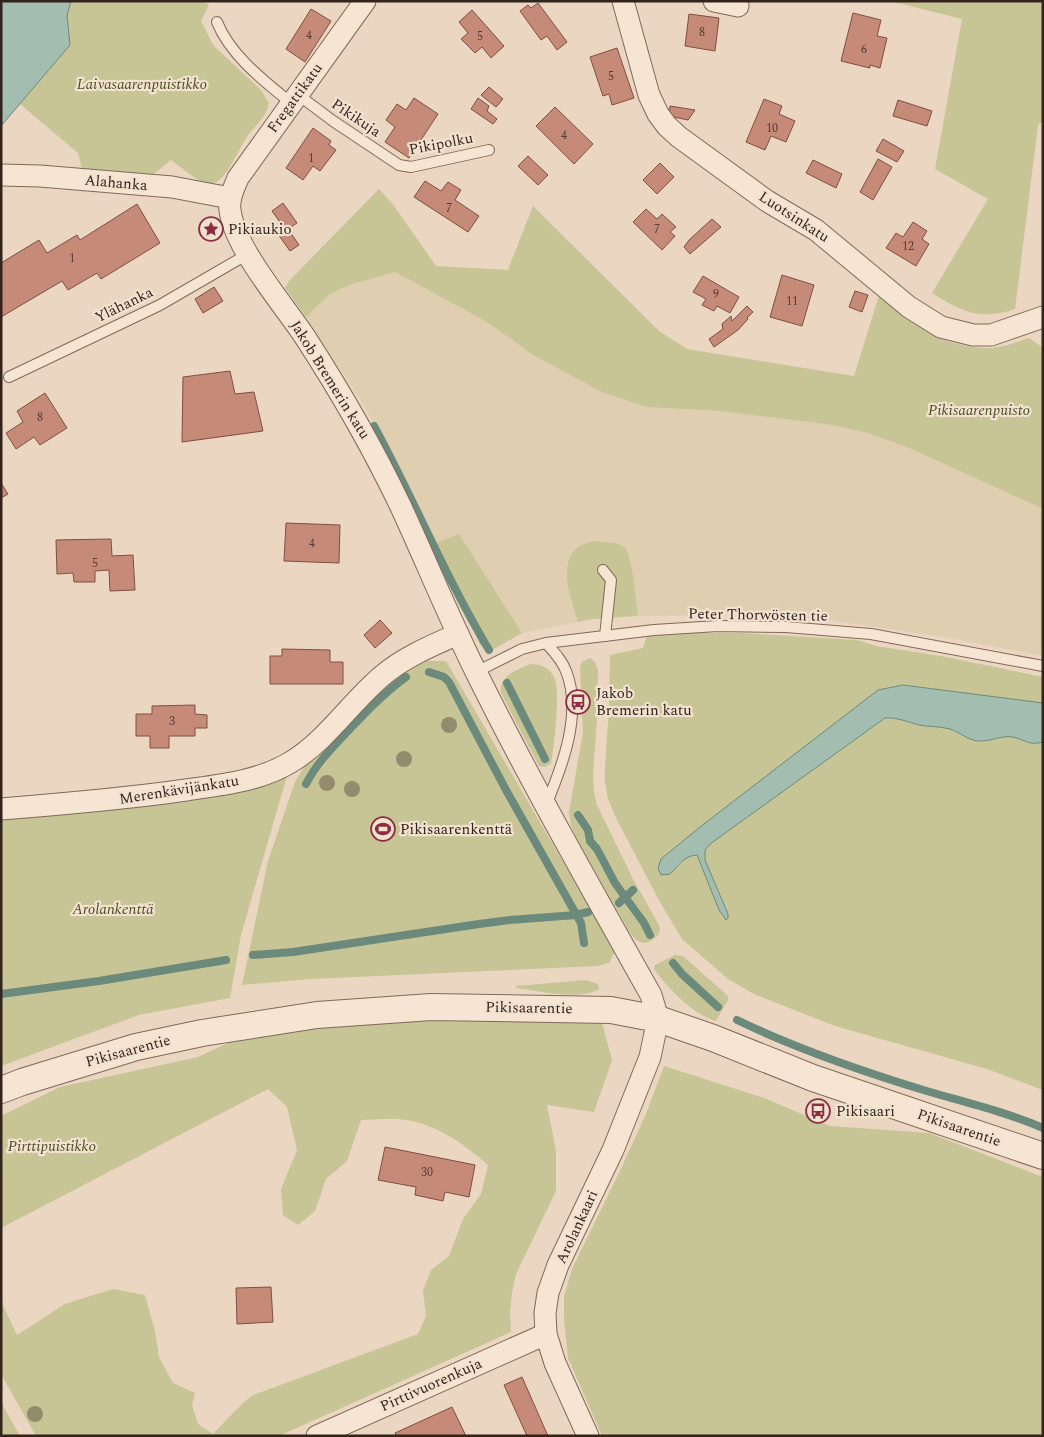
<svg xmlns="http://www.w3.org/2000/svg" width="1044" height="1437" viewBox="0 0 1044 1437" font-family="Spectral,serif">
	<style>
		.farmland { fill: #dfceaf }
		.green { fill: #c7c496 }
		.water { fill: #a3bdb0; stroke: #6b8a7c }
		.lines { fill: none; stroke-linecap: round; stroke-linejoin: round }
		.stream { stroke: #6b8a7c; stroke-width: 8 }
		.building { fill: #c68a79; stroke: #804e41 }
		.service-casing { stroke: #82685a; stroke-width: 12 }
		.minor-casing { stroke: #82685a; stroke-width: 23 }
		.tertiary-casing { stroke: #82685a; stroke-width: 28 }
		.service { stroke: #f6e5d3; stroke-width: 10 }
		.minor { stroke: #f6e5d3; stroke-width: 21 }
		.tertiary { stroke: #f6e5d3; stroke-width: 26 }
		.tree { fill: #938b6b }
		.labels { text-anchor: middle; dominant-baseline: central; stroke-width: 4.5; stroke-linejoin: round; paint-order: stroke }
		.number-label { font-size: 12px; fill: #583d34 }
		.park-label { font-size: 15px; font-style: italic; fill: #4b4e25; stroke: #f2e2cf }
		.street-label { font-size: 15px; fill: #33231d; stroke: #f2e2cf }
		.poi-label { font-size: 15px; fill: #33231d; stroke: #f2e2cf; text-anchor: start }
	</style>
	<rect width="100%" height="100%" fill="#ead6c1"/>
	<!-- farmland -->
	<path class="farmland" d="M395 272 487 322 533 355 602 392 646 407 719 411 832 425 868 433 909 448 1043 509V656L949 638 815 618 735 615 638 616 630 556 610 542 593 541 579 546 568 560 566 572 578 622 522 633 459 534 436 543 395 462 360 399 306 317 330 294 349 285Z"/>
	<!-- green -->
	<g class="green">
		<path d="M71 1H203L209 5 201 21 213 45 261 90 269 103C266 119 254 126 246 138 238 150 226 182 211 184 201 185 180 166 171 160L145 181 83 173 78 153 20 104 70 45 67 16Z"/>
		<path d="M890 1H1043V121L1038 125 1015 309C980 321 962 312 932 293L988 199 935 169 962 19Z"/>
		<path d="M379 189 392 203 436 266 508 270 533 206 659 331 687 349 854 376 880 292C895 305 911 320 928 332 944 342 972 349 992 348 1005 347 1017 342 1029 338L1043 348V509L909 448 868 433 832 425 719 411 646 407 602 392 533 355 487 322 395 272 349 285 330 294 306 317 285 288 289 281Z"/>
		<path d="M459 534 522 633 494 649 488 651 480 645 436 543Z"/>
		<path d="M593 541C602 542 616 541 624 547 633 554 636 603 638 616L593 619 578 622C572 599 556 565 578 547 582 544 588 543 593 541Z"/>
		<path d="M693 633H741L857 640 876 646 941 656 1043 677V703L903 685 878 690 804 748 658 868 661 875C666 873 673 872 676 868 683 861 686 856 697 855L719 910 724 918 728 914 705 860V850L710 844 885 718C897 717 907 722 919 725 929 727 939 726 950 729 959 732 968 740 978 741 990 742 1001 735 1013 737 1026 740 1029 746 1043 742V1090L987 1069 835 1026 754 994 728 979 682 939 660 902 617 820 608 799 605 782V764L609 711 610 655 643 648 647 636Z"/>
		<path d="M590 658 595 662 598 671 597 718 593 775 594 792 597 805 633 879 660 927 659 934C648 946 640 946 630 933L578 841 571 826 569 813 583 732 580 667 582 662Z"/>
		<path d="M415 661H446L615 951 609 963 597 966 310 979 242 985 268 861 295 782 307 762 386 680Z"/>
		<path d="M531 664C540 664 550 668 554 677 561 690 554 747 551 764L545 767 539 766 501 693C498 676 518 669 531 664Z"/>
		<path d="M291 762 241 935 230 998 139 1015 1 1066V809L131 798Z"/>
		<path d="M675 955 683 956 728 996V1000L716 1021C693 1015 667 987 654 969L655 965Z"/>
		<path d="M586 980 598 984 599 989C578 1001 540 991 516 988V986Z"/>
		<path d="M437 1020H489L602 1023 612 1060 594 1112 547 1105 556 1151V1191L516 1274 512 1293 510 1313 511 1332 279 1436H36L1 1374V1301L17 1335 65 1304 113 1289 145 1295 155 1331 159 1357 173 1383 195 1393 192 1405 198 1424 213 1434C226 1421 238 1406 253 1395L418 1334 426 1316 423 1291 431 1270 449 1256 463 1219 481 1194 488 1165C463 1143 431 1120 396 1119 384 1118 372 1120 361 1120L347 1161 326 1179 315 1211 298 1225 283 1215 281 1189 297 1150 287 1107 268 1089 1 1228V1116L60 1087 198 1057 235 1040 289 1030 358 1024Z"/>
		<path d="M664 1066 764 1098 830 1126 929 1133 1043 1177V1436H602L568 1358 564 1319V1296L572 1269 619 1173 646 1114Z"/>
		<path d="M1 1402 20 1436H1Z"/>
	</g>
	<!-- water -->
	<g class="water">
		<path d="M1 1H71L67 16 70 45 1 126Z"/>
		<path d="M903 685 1043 703V742C1029 746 1026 740 1013 737 1001 735 990 742 978 741 968 740 959 732 950 729 939 726 929 727 919 725 907 722 897 717 885 718L710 844 705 850V860L728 914V918L726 920 719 910 697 855C683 856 680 865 670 874L661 875 658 868 661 859 700 827 878 690Z"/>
	</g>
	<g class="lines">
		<!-- stream -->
		<g class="stream">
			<path d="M374 426C414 500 446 578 489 650"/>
			<path d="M429 672 444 677 449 682 506 790 581 923 584 943"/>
			<path d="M507 683 545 759"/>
			<path d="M306 784C316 764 331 749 347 732 365 713 384 693 406 677"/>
			<path d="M578 815 588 830 590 841 597 849 615 883 644 923 650 935"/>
			<path d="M619 903 633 890"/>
			<path d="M253 955 293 952 479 924 510 920 576 915 588 912"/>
			<path d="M673 963 682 974 718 1007"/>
			<path d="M1 994 99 981 226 960"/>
			<path d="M737 1020C799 1050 864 1072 930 1092 968 1103 1006 1112 1043 1128"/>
		</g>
	</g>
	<!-- building -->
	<g class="building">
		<path d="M538 3 567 42 557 50 547 36 541 40 520 11 528 5 531 8Z"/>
		<path d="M311 9 331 21 305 62 286 49Z"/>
		<path d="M472 10 504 46 491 58 482 47 475 53 461 39 468 33 459 22Z"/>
		<path d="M853 13 881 20 877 36 887 38 880 68 870 65V68L841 61Z"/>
		<path d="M689 14 719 18 715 51 685 46Z"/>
		<path d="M617 48 634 98 612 105 609 94 603 96 590 57Z"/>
		<path d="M489 87 503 99 496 107 481 95Z"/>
		<path d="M414 98 438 114 409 158 385 142 395 127 386 120 397 104 406 110Z"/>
		<path d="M478 98 489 106 487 111 497 119 493 124 471 109Z"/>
		<path d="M764 99 782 106 779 114 795 121 786 142 771 136 765 150 746 142Z"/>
		<path d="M898 100 932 111 927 126 893 116Z"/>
		<path d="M670 106 695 110 688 120 669 116Z"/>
		<path d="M555 107 593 144 574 164 536 126Z"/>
		<path d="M313 128 331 141 329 145 336 150 320 171 313 166 303 180 286 168Z"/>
		<path d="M883 139 904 151 897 162 876 151Z"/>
		<path d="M528 156 548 175 538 185 518 166Z"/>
		<path d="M878 159 892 167 873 200 860 192Z"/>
		<path d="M813 160 842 174 836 188 806 173Z"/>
		<path d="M660 163 674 177 657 194 643 180Z"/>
		<path d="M425 181 441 191 448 182 461 190 455 200 479 216 468 232 414 197Z"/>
		<path d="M283 203 297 223 288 229 299 245 290 251 275 230 282 225 272 211Z"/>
		<path d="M137 204 160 243 101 279 97 273 68 290 62 281 1 317V263L39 240 47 253 77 235 80 240Z"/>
		<path d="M646 209 657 219 662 214 676 227 670 232 675 236 662 250 633 222Z"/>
		<path d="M712 219 721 227 690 254 684 247 689 240Z"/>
		<path d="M913 222 927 231 922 239 929 244 916 266 886 248 896 233 903 237Z"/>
		<path d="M782 275 814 285 802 326 770 317Z"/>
		<path d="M703 276 739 297 730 313 717 306 714 311 702 305 706 299 693 292Z"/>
		<path d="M214 287 223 301 203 313 195 299Z"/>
		<path d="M855 291 868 295 862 312 849 307Z"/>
		<path d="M747 306 753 312 747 318 748 319 738 330 714 347 709 339 723 329 722 324 731 316 732 321Z"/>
		<path d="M230 371 235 394 254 392 263 431 182 442 183 377Z"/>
		<path d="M45 393 67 428 40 445 34 437 16 449 6 433 23 422 17 411Z"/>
		<path d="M1 483 8 494 1 498Z"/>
		<path d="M286 523 340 525 339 563 284 561Z"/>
		<path d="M111 539 112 556 133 555 135 590 110 591 109 570 95 571V582H74L73 573 57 574 56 540Z"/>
		<path d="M380 620 392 633 375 648 364 635Z"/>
		<path d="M282 649 330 650V662H343V684H270V656H282Z"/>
		<path d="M195 705V714L207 715V728H195V736H169V748H150V736H136V714H152V706Z"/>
		<path d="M385 1147 475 1165 469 1197 445 1192 443 1201 415 1195 416 1187 378 1180Z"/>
		<path d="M271 1287 273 1322 237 1324 236 1288Z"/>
		<path d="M522 1377 548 1436H527L504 1385Z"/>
		<path d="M452 1407 466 1436H396L395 1433Z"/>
	</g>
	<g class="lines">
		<!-- service casing -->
		<g class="service-casing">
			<g id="service">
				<path d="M217 22C230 55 264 81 291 103"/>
				<path d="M297 94 333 121 399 165 411 167 489 150"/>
				<path d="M9 377 160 305 248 254"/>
				<path d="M603 570 611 580 605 636"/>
				<path d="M476 672 522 649 546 643 654 630 718 626 786 627 871 634 1043 666"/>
				<path d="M546 805C562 767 583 713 566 671 562 660 554 652 546 643"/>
			</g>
		</g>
		<!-- minor casing -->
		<g class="minor-casing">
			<g id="minor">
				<path d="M365 1 238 178C234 188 228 199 230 210 234 247 283 304 305 337 340 391 373 448 401 507 426 561 449 618 476 672 530 781 591 888 651 995L658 1019 650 1057 613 1150 558 1265 548 1293 545 1313 546 1334 555 1363 588 1436"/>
				<path d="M623 1 649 95 658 114 667 126 679 137 767 201 816 230 909 307 941 327 973 335H991L1043 317"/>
				<path d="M714 1 738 6"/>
				<path d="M1 175 40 176 172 187 230 198"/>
				<path d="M1 809C63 804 125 799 186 790 221 785 260 781 291 762 327 740 350 703 382 676 404 657 431 646 458 634"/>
				<path d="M317 1436 546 1334"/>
			</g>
		</g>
		<!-- tertiary casing -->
		<g class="tertiary-casing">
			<path id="tertiary" d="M1 1090 22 1082 136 1047 202 1033 317 1015 431 1007 611 1010 658 1019 713 1038 813 1078 1043 1156"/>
		</g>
		<!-- service -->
		<use href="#service" class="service"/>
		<!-- minor -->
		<use href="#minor" class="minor"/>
		<!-- tertiary -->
		<use href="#tertiary" class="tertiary"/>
	</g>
	<!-- trees -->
	<g class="tree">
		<circle cx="449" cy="725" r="8"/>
		<circle cx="404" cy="759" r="8"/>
		<circle cx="327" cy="783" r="8"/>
		<circle cx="352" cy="789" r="8"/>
		<circle cx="35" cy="1414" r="8"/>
	</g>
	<!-- icons -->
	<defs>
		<g id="sight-ring" transform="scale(1.25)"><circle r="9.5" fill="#f2e2cf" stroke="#8d2e40" stroke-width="1.5"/><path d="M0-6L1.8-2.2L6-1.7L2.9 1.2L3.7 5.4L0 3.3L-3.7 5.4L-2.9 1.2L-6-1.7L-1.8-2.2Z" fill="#8d2e40"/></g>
		<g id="bus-ring" transform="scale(1.25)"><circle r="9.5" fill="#f2e2cf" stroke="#8d2e40" stroke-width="1.5"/><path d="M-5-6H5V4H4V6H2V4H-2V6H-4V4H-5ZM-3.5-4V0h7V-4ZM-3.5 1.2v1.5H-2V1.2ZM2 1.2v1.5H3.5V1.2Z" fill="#8d2e40"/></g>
		<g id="stadium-ring" transform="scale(1.25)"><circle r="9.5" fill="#f2e2cf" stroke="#8d2e40" stroke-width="1.5"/><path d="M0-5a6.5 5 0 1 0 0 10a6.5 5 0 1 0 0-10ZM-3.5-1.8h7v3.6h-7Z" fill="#8d2e40"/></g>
	</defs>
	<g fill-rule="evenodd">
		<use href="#sight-ring" x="211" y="229"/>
		<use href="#bus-ring" x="578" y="702"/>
		<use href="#stadium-ring" x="383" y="829"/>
		<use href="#bus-ring" x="818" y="1111"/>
	</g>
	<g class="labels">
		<!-- number labels -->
		<g class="number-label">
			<text x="702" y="32">8</text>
			<text x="309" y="35">4</text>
			<text x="480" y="36">5</text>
			<text x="864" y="49">6</text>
			<text x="611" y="76">5</text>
			<text x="772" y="128">10</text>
			<text x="564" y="135">4</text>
			<text x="311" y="158">1</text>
			<text x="449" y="208">7</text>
			<text x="657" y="229">7</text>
			<text x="908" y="246">12</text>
			<text x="72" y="258">1</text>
			<text x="716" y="294">9</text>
			<text x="792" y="301">11</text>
			<text x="40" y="417">8</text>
			<text x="312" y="543">4</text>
			<text x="95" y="563">5</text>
			<text x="172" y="721">3</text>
			<text x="427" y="1172">30</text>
		</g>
		<!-- park labels -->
		<g class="park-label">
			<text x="142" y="84">Laivasaarenpuistikko</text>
			<text x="979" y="410">Pikisaarenpuisto</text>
			<text x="113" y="909">Arolankenttä</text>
			<text x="52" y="1146">Pirttipuistikko</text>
		</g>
		<!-- street labels -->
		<g class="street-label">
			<text transform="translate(295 98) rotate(-54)">Fregattikatu</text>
			<text transform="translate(356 118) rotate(34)">Pikikuja</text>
			<text transform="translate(441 144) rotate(-11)">Pikipolku</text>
			<text transform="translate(116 183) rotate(5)">Alahanka</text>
			<text transform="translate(794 217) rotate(33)">Luotsinkatu</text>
			<text transform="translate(124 305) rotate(-26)">Ylähanka</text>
			<text transform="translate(330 380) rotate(58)">Jakob Bremerin katu</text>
			<text transform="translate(758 615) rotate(1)">Peter Thorwösten tie</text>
			<text transform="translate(179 790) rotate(-9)">Merenkävijänkatu</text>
			<text transform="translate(529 1008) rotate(1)">Pikisaarentie</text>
			<text transform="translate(128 1051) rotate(-15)">Pikisaarentie</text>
			<text transform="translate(959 1128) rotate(19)">Pikisaarentie</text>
			<text transform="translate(577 1227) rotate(-65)">Arolankaari</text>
			<text transform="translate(431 1385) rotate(-24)">Pirttivuorenkuja</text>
		</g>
		<!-- poi labels -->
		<g class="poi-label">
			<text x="228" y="229">Pikiaukio</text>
			<text x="596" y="693">Jakob<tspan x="596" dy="17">Bremerin katu</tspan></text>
			<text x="400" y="829">Pikisaarenkenttä</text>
			<text x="836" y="1111">Pikisaari</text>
		</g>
	</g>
	<!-- border -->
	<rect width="1044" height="1437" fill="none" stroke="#33231d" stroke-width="5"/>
</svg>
